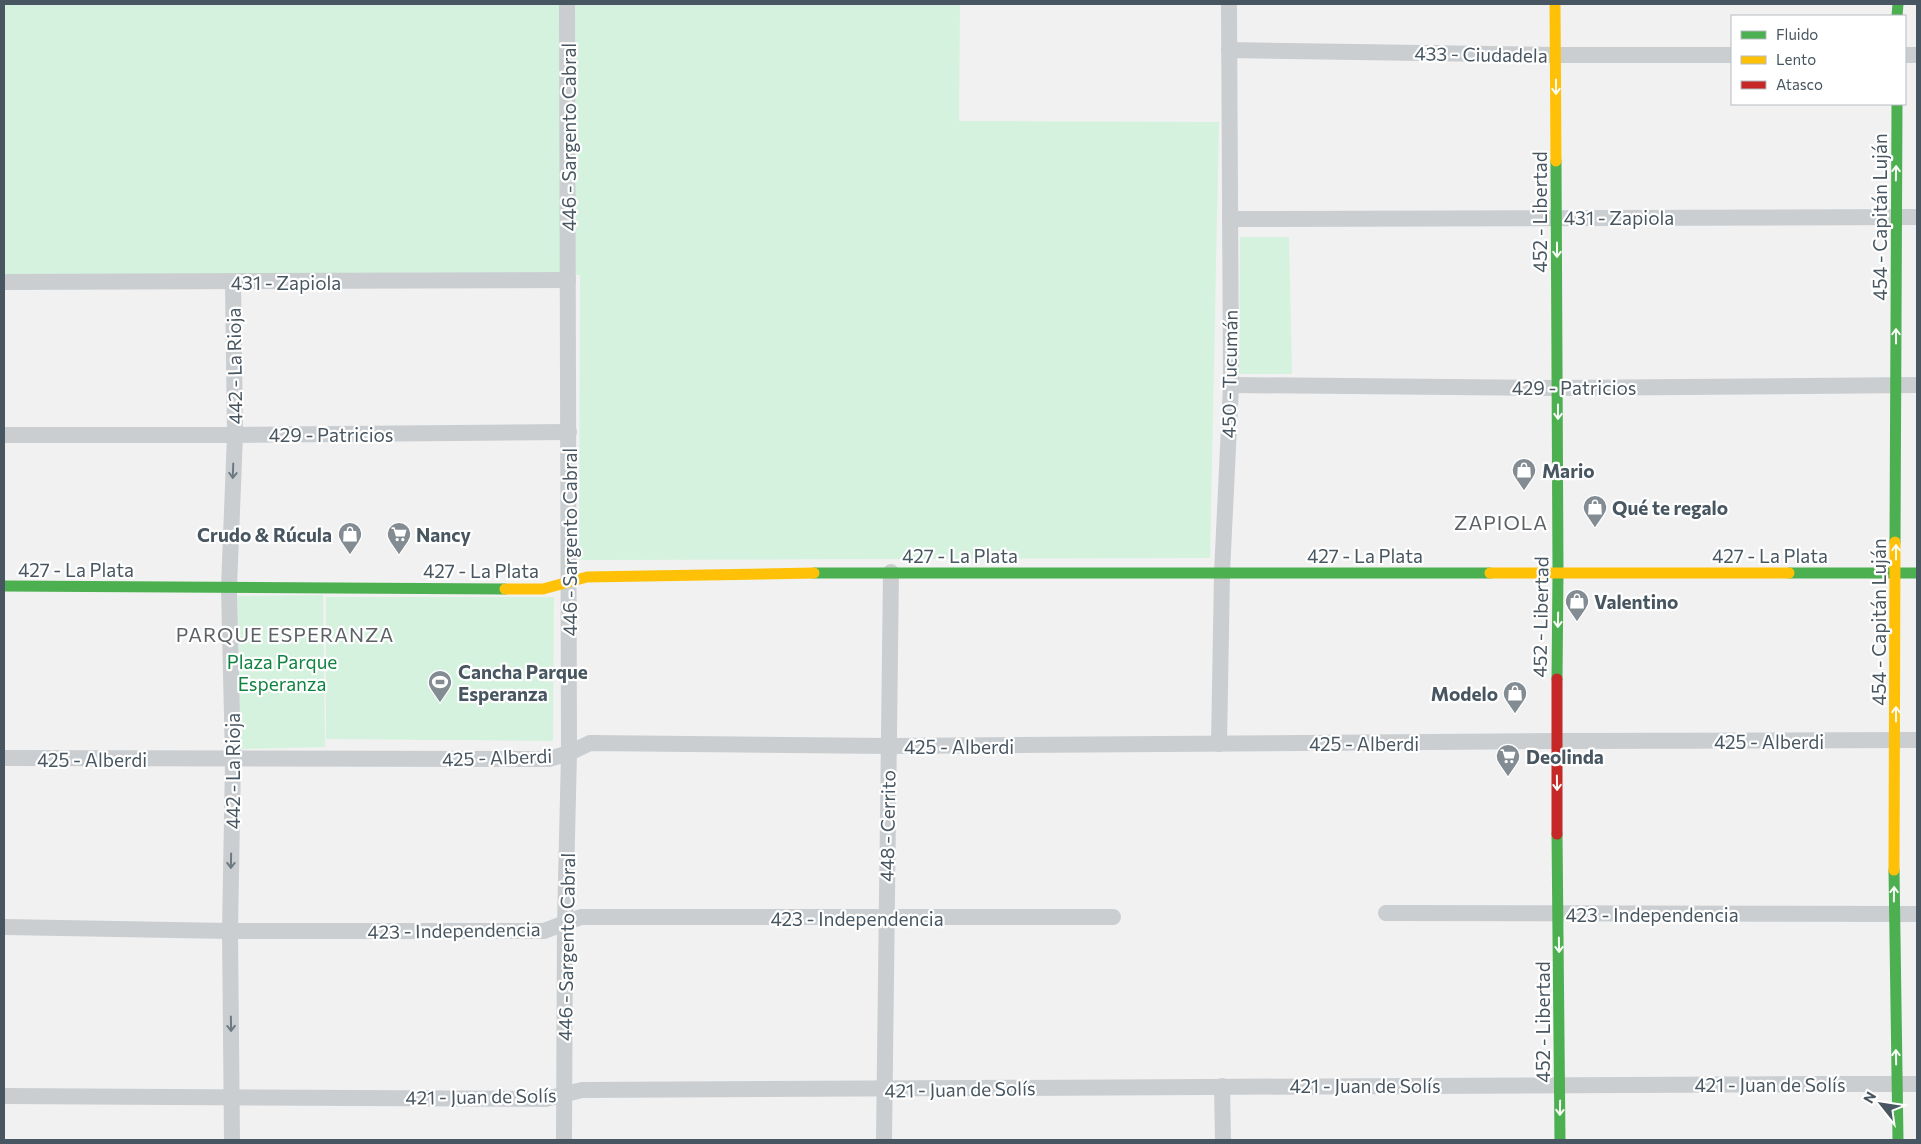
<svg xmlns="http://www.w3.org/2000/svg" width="1921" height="1144" viewBox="0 0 1921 1144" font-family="Commissioner,sans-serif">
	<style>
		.green { fill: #d4f2de }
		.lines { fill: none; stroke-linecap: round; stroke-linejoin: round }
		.street { stroke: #caced1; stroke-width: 16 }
		.fast { stroke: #4caf50; stroke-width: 11 }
		.slow { stroke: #ffc107; stroke-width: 11 }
		.jam { stroke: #c62828; stroke-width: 11 }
		.oneway { stroke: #f6fbf6 }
		.oneway2 { stroke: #6e7a82 }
		.labels { text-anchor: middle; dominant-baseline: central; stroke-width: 4.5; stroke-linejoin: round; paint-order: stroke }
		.street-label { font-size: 19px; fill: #475660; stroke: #fff }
		.poi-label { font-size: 19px; font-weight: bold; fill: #475660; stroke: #fff; text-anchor: start }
		.park-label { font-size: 19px; fill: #108341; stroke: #fff }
		.neighbourhood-label { font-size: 20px; letter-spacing: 1px; fill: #5c6166; stroke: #fff }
	</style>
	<rect width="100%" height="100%" fill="#f2f1f1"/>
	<!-- green -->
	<g class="green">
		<path d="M4 4H960L959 121 1219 122 1210 558 579 560 580 275 4 279Z"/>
		<path d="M1240 237H1289L1292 374H1239Z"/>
		<path d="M323 595 325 747 240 749 238 596Z"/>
		<path d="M326 597H554L553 741 326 739Z"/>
	</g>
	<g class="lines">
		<!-- street -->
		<g class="street">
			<path d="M1229 50 1556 55H1732"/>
			<path d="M1905 55H1917"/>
			<path d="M1230 219 1917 217"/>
			<path d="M4 282 568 280"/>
			<path d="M1231 385 1557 388 1917 385"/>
			<path d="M4 435H235L569 432"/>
			<path d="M1219 744 1222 573 1231 385 1229 4"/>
			<path d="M4 758 549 759 569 753 590 743 889 746 1556 741 1917 740"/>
			<path d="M1386 913 1917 914"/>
			<path d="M4 927 230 931H544L581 917H1113"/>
			<path d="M1222 1086 1223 1140"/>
			<path d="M4 1096 546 1099 582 1090C1027 1090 1472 1083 1917 1084"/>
			<path d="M232 1140 230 931 233 760 229 587 235 435 233 282"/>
			<path d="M564 1140 565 923 569 753 567 4"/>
			<path d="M884 1140 891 572"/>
		</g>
		<!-- fast -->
		<g class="fast">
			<path d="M1897 16 1898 4"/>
			<path d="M1556 161 1558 572 1557 679"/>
			<path d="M1895 542 1897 104"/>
			<path d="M814 573H1490"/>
			<path d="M1789 573H1917"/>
			<path d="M4 586 505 589"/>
			<path d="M1557 834 1560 1140"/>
			<path d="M1894 870 1898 1140"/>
		</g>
		<!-- slow -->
		<g class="slow">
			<path d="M1555 4 1556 161"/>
			<path d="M1490 573H1789"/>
			<path d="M505 589H543L587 577 814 573"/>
			<path d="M1894 870 1895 542"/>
		</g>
		<!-- jam -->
		<path class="jam" d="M1557 679V834"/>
	</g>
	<!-- one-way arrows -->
	<defs><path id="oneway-shaft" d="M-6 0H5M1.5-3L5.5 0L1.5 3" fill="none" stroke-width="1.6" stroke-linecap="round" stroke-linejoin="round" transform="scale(1.25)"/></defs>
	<g class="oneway">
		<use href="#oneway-shaft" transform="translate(1556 87) rotate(90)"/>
		<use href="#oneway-shaft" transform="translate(1896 173) rotate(-89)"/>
		<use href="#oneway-shaft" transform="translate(1557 250) rotate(90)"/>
		<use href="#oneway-shaft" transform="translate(1896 336) rotate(-90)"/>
		<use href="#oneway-shaft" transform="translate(1558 412) rotate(90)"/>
		<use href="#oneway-shaft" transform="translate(1896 552) rotate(-90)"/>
		<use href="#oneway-shaft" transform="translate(1558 620) rotate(91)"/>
		<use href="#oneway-shaft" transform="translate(1896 714) rotate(-90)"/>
		<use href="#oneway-shaft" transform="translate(1557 783) rotate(89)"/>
		<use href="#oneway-shaft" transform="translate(1894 894) rotate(-89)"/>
		<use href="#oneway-shaft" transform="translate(1559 945) rotate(89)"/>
		<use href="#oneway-shaft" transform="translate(1896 1057) rotate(-91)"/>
		<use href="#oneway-shaft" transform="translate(1560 1108) rotate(91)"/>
	</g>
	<g class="oneway2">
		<use href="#oneway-shaft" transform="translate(233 471) rotate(92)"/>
		<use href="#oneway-shaft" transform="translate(231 861) rotate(91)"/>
		<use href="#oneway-shaft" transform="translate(231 1024) rotate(89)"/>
	</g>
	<!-- icons -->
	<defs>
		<g id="shop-pin" transform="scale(1.25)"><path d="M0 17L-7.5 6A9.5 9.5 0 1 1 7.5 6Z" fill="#838c93" stroke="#fff"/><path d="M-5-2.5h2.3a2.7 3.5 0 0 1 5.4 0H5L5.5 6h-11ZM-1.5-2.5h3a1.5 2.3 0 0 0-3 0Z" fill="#fff"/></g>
		<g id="supermarket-pin" transform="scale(1.25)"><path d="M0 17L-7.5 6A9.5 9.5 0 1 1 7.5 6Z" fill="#838c93" stroke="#fff"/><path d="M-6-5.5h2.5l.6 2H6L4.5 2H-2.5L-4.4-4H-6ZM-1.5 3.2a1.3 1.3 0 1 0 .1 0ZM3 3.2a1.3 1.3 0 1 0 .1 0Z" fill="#fff"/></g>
		<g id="stadium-pin" transform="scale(1.25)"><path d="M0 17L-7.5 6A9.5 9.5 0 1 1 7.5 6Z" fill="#838c93" stroke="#fff"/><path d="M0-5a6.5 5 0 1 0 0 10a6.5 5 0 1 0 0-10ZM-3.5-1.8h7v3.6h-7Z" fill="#fff"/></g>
	</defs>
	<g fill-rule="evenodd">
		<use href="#shop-pin" x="1524" y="470"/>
		<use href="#shop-pin" x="1595" y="507"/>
		<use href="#shop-pin" x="350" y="534"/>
		<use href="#supermarket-pin" x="399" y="534"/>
		<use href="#shop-pin" x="1577" y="601"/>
		<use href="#stadium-pin" x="440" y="682"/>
		<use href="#shop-pin" x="1515" y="693"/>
		<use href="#supermarket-pin" x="1508" y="756"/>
	</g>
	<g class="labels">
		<!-- street labels -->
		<g class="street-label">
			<text transform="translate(1481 54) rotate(1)">433 - Ciudadela</text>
			<text transform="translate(568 137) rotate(-90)">446 - Sargento Cabral</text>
			<text transform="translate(1539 212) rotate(-90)">452 - Libertad</text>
			<text x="1619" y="217">431 - Zapiola</text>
			<text transform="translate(1879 217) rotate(-90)">454 - Capitán Luján</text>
			<text x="286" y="282">431 - Zapiola</text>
			<text transform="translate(234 366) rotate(-91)">442 - La Rioja</text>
			<text transform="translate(1229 374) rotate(-89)">450 - Tucumán</text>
			<text x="1574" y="387">429 - Patricios</text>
			<text x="331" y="434">429 - Patricios</text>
			<text transform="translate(569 542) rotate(-90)">446 - Sargento Cabral</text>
			<text x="960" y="555">427 - La Plata</text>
			<text x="1365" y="555">427 - La Plata</text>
			<text x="1770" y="555">427 - La Plata</text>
			<text x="76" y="569">427 - La Plata</text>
			<text x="481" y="570">427 - La Plata</text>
			<text transform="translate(1540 617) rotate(-89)">452 - Libertad</text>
			<text transform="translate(1878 622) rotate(-90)">454 - Capitán Luján</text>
			<text x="1769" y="741">425 - Alberdi</text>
			<text x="1364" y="743">425 - Alberdi</text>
			<text x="959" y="746">425 - Alberdi</text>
			<text transform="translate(497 757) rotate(-2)">425 - Alberdi</text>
			<text x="92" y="759">425 - Alberdi</text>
			<text transform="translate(232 771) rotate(-90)">442 - La Rioja</text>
			<text transform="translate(887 826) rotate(-89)">448 - Cerrito</text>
			<text x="1652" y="914">423 - Independencia</text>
			<text x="857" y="918">423 - Independencia</text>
			<text transform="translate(454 930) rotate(-1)">423 - Independencia</text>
			<text transform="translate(566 947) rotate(-89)">446 - Sargento Cabral</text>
			<text transform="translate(1542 1022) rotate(-90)">452 - Libertad</text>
			<text x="1770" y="1084">421 - Juan de Solís</text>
			<text x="1365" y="1085">421 - Juan de Solís</text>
			<text transform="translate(960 1089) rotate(-1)">421 - Juan de Solís</text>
			<text transform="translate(481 1096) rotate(-1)">421 - Juan de Solís</text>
		</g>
		<!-- poi labels -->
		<g class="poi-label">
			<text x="1542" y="470">Mario</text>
			<text x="1612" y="507">Qué te regalo</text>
			<text x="332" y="534" text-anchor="end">Crudo &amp; Rúcula</text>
			<text x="416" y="534">Nancy</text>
			<text x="1594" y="601">Valentino</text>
			<text x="458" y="671">Cancha Parque<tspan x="458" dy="22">Esperanza</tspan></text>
			<text x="1498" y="693" text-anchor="end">Modelo</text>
			<text x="1526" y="756">Deolinda</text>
		</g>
		<!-- park labels -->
		<g class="park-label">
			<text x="282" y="661">Plaza Parque<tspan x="282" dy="22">Esperanza</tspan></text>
		</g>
		<!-- neighbourhood labels -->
		<g class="neighbourhood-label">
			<text x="1501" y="522">ZAPIOLA</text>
			<text x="285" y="634">PARQUE ESPERANZA</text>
		</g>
	</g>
	<!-- border -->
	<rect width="1921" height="1144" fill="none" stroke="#475660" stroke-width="10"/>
	<!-- legend -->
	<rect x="1731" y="15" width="175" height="90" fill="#ffffff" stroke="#b5bbbf"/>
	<rect x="1741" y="31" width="25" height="8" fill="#4caf50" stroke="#b5bbbf"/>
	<text x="1776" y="40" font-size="15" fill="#475660">Fluido</text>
	<rect x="1741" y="56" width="25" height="8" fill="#ffc107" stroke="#b5bbbf"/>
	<text x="1776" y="65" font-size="15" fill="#475660">Lento</text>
	<rect x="1741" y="81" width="25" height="8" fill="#c62828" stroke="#b5bbbf"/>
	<text x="1776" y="90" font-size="15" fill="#475660">Atasco</text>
	<!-- north arrow -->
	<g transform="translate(1881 1104) rotate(300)" stroke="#ffffff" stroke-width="4" paint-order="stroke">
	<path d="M0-4L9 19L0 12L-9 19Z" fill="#475660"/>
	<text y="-8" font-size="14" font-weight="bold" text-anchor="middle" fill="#475660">N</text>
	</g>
</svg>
